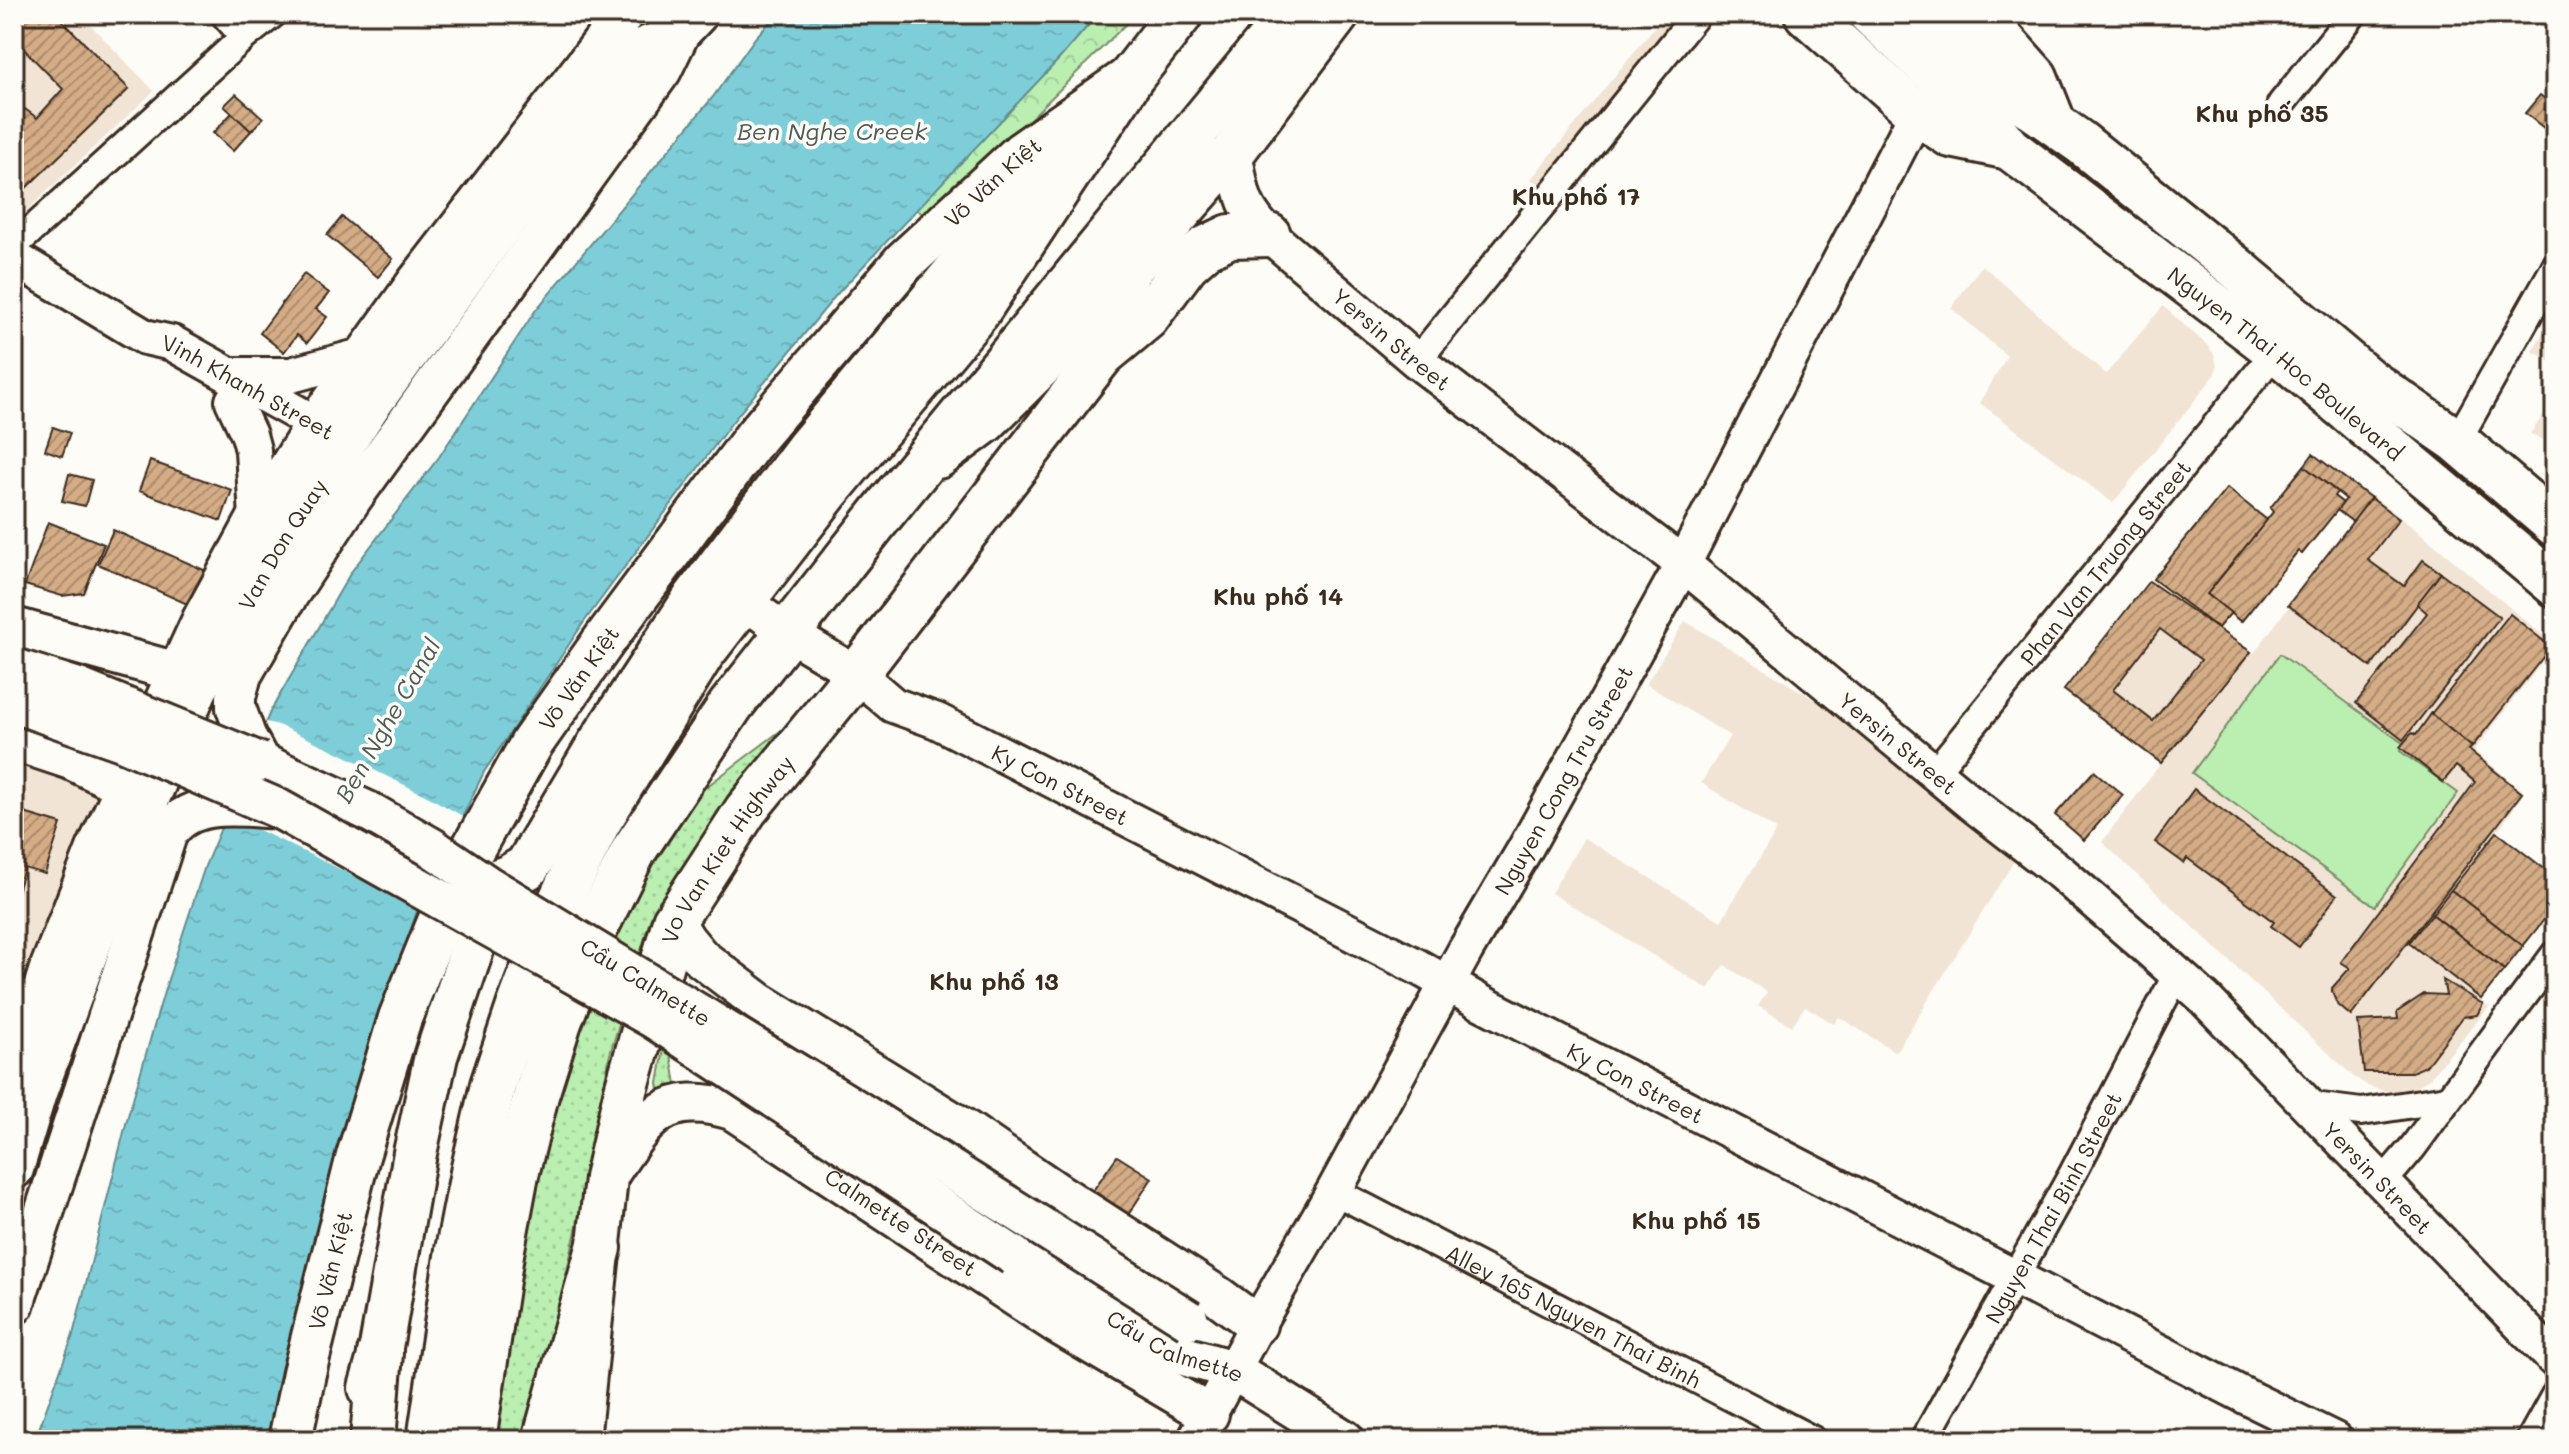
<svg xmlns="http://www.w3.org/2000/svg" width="2569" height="1454" viewBox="0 0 2569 1454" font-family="Mali,sans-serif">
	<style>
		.built { fill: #f1e4d5 }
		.grass { fill: url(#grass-dots); stroke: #7a8c68; stroke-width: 2 }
		.forest { fill: url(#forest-crowns); stroke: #7a8c68; stroke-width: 2 }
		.garden { fill: #baefb1; stroke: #7a8c68; stroke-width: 2 }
		.water { fill: url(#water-ripples); stroke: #638c8e; stroke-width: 2 }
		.pier { fill: #fdfcf7 }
		.building { fill: url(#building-hatch); stroke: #3b2a1e; stroke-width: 2; fill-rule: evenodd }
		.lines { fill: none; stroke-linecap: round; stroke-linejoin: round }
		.minor-casing { stroke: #3b2a1e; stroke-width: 32 }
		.tertiary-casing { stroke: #3b2a1e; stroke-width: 40 }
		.secondary-casing { stroke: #3b2a1e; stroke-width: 44 }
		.primary-casing { stroke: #3b2a1e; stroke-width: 48 }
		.trunk-casing { stroke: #3b2a1e; stroke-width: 50 }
		.minor { stroke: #fdfcf7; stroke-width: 26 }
		.tertiary { stroke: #fdfcf7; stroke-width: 34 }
		.secondary { stroke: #fdfcf7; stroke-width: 38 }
		.primary { stroke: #fdfcf7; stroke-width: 42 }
		.trunk { stroke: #fdfcf7; stroke-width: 44 }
		.secondary-bridge-casing { stroke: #3b2a1e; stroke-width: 44; stroke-linecap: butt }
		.secondary-bridge { stroke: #fdfcf7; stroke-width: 38 }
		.labels { text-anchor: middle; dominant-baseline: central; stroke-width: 7; stroke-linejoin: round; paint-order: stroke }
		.street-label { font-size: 22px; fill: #3b2a1e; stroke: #fdfcf7 }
		.neighbourhood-label { font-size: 24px; font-weight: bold; fill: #3b2a1e; stroke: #fdfcf7 }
		.water-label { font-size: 24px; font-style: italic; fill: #4f5b56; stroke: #fdfcf7 }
	</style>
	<defs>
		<pattern id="grass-dots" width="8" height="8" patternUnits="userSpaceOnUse" patternTransform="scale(2)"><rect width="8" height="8" fill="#baefb1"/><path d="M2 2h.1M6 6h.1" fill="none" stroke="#a1cd98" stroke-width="1.8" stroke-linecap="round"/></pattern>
		<pattern id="forest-crowns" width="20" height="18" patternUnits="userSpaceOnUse" patternTransform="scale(2)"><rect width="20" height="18" fill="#baefb1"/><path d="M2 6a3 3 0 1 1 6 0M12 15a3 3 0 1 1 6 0" fill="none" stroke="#a1cd98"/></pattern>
		<pattern id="water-ripples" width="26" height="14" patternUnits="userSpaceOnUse" patternTransform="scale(2)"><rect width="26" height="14" fill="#7eced9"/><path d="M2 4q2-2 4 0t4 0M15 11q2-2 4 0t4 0" fill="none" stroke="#6eb1ba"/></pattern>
		<pattern id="building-hatch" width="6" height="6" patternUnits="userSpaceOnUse" patternTransform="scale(2)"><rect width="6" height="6" fill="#d4ac86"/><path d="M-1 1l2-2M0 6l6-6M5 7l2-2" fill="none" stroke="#ad8c6d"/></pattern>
	</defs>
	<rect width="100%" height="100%" fill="#fdfcf7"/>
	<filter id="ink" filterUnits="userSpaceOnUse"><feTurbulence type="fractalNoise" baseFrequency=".0125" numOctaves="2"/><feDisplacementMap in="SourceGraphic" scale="16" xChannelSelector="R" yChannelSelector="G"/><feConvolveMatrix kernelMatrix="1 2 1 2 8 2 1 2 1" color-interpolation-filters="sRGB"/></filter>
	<g filter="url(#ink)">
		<!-- built -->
		<g class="built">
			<path d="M14 14H80L154 91 24 213 14 205Z"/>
			<path d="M1665 14H1693L1548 193 1531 179Z"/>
			<path d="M1982 265 2106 374 2163 306 2209 347 2215 356 2217 367 2214 376 2113 503 1980 403 2007 356 1951 308Z"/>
			<path d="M2555 312V364L2532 351Z"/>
			<path d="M2555 398V439L2552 444 2530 434Z"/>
			<path d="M2372 496 2419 532 2555 645 2474 751 2524 792 2509 816 2407 943 2489 1007 2429 1079 2414 1088 2399 1092 2384 1091 2370 1087 2354 1077 2102 842 2161 763 2064 690 2149 581 2254 653Z"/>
			<path d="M1685 621 2032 832 1896 1052 1839 1017 1834 1024 1805 1006 1792 1026 1758 1006 1767 992 1724 965 1708 989 1551 893 1584 838 1721 921 1777 830 1701 783 1730 736 1646 684Z"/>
			<path d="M14 752 98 791 14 995Z"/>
		</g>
		<!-- grass -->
		<g class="grass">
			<path d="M803 714 732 804 649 924 610 1054 575 1235 541 1387 525 1440H494L532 1187 559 1076 620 917 702 790Z"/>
			<path d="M667 1032 677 1090 666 1091 659 1089 658 1083Z"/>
		</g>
		<!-- forest -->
		<path class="forest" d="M1098 14H1136L929 219 916 209 1060 58Z"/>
		<!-- garden -->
		<path class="garden" d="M2280 654 2404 744 2400 751 2458 793 2375 906 2192 773Z"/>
		<!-- water -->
		<path class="water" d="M777 14H1098L1060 58 837 294 733 421 584 622 484 772 417 911 360 1078 271 1440H35L73 1335 128 1116 164 992 205 866 270 712 351 572 439 457 535 311 713 97 755 38Z"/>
		<!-- pier -->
		<path class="pier" d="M262 721 278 725 329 748 429 797 466 818 421 912 381 889 224 813Z"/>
		<!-- building -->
		<g class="building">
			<path d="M14 14H56L129 89 26 188 14 175V141L22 133 14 121 22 110 25 109 37 118 63 89 14 39Z"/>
			<path d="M236 94 263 118 251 131 224 106Z"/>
			<path d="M2540 95 2555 106V137L2525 113Z"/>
			<path d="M232 113 251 131 233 151 213 133Z"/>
			<path d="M342 217 393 259 378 277 327 235Z"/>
			<path d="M304 274 329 293 316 309 327 317 307 343 297 335 284 352 260 333Z"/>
			<path d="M53 427 70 433 62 456 45 450Z"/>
			<path d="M2313 454 2371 498 2353 522 2337 510 2346 499 2304 466Z"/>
			<path d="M150 461 232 490 221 521 139 491Z"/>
			<path d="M2304 466 2337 492 2334 496 2343 503 2302 554 2298 551 2241 622 2207 594 2273 512 2270 508Z"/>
			<path d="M69 474 92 480 85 506 62 501Z"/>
			<path d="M2227 488 2267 520 2207 594 2231 613 2218 628 2153 579Z"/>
			<path d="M2371 498 2399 519 2368 560 2404 586 2423 560 2441 573 2371 667 2288 605Z"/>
			<path d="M48 522 104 544 84 593 62 596 25 585Z"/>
			<path d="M113 530 220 577 205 612 98 564Z"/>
			<path d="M2441 573 2500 617 2403 740 2356 703 2427 613 2417 604Z"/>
			<path d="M2149 581 2251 652 2161 763 2064 690ZM2160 629 2201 660 2153 721 2113 690Z"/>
			<path d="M2510 614 2551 647 2472 747 2431 714Z"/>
			<path d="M2431 714 2472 747 2469 750 2522 793 2351 1016 2337 1004 2332 992V988L2350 968 2341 962 2475 782 2456 766 2443 782 2400 747 2412 733 2416 735Z"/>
			<path d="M2094 771 2123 795 2084 840 2055 815Z"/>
			<path d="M2194 789 2337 895 2299 947 2271 926 2274 922 2187 858 2184 863 2155 842Z"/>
			<path d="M14 810 61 824 45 874 24 868 14 902Z"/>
			<path d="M2497 832 2555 877V906L2523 946 2451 890Z"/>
			<path d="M2451 890 2523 946 2504 970 2432 914Z"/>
			<path d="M2432 914 2504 970 2481 999 2409 943Z"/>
			<path d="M2443 980 2483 1004 2477 1015 2463 1017 2426 1066 2412 1072H2364L2358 1021 2398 1019 2397 1012 2424 994 2446 995Z"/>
			<path d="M1117 1156 1152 1178 1128 1215 1092 1192Z"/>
		</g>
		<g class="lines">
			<!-- minor casing -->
			<g class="minor-casing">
				<g id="minor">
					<path d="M224 14 244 37"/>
					<path d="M2281 104 2353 14"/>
					<path d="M14 246 244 37 273 14"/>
					<path d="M1417 361 1697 14"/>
					<path d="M2457 441 2555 267"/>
					<path id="s1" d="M1935 772 2276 351"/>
					<path d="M2306 1105 2361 1112 2447 1099"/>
					<path d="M2384 1181 2413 1147 2555 954"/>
					<path id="s2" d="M1334 1191 1813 1440"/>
					<path id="s3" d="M1924 1440 2073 1173 2177 974"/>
					<path d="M2530 1440 2555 1395"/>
				</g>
			</g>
			<!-- tertiary casing -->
			<g class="tertiary-casing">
				<g id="tertiary">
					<path id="s4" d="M1234 151C1242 192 1239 203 1269 235L1417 361 1683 564 1971 803 2060 872 2141 942 2205 999 2555 1360"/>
					<path id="s5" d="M14 258 145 337 172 343 338 436"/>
					<path d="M232 375H291L365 355"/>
					<path d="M233 401 249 435 253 450 257 518"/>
					<path id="s6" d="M742 600 788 633 857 674 893 705 937 721 1418 967 1480 1002 2251 1399 2335 1440"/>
					<path id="s7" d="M1195 1440 1257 1325 1334 1191 1465 951 1525 849 1683 564 1917 113"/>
				</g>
			</g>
			<!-- secondary casing -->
			<g class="secondary-casing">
				<g id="secondary">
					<path d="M14 627 177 672"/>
					<path d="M14 741 71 760 124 786"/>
					<path d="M370 812 260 762 246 736 236 708V697L242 675 286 599 353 497 662 70 680 33"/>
					<path d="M674 921 686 940 701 958 759 1002 960 1126 1055 1191 1218 1296 1257 1325"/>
					<path d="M14 1082 48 972 96 849 203 617 257 518 316 423 416 283 624 14"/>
					<path id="s8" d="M14 1169 37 1093 107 902 148 803 198 689 280 542 369 408 585 114 639 49 680 33 698 14"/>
					<path id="s9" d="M610 1173C645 1121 662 1089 732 1110L1057 1324 1209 1414"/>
					<path id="s10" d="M1014 1256 1170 1352 1233 1370 1345 1440"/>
					<path d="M14 1305 167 835C188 797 242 807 279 809"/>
				</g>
			</g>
			<!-- primary casing -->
			<g class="primary-casing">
				<g id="primary">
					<path d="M1806 14 1917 113 1951 136 2009 148"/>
					<path id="s11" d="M1870 14 1988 122 2009 148 2276 351 2555 585"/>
					<path d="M1920 14 2012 94 2080 142 2234 266 2370 381 2457 441 2555 525"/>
					<path d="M1980 14 2036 77 2054 122"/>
					<path d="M1105 353 1147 318 1187 264 1205 248 1230 236 1269 235"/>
					<path d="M938 457 985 422 1073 334 1234 151 1338 14"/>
					<path d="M370 1388 380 1353 415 1153 436 1056 481 923"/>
					<path id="s12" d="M290 1440 304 1373 358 1156 400 1018 458 875 532 743 606 638 756 436 904 262 1022 153 1128 79"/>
					<path id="s13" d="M578 1440 606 1178 625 1094 674 921 746 810 857 674 1101 357 1115 325 1128 271"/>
				</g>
			</g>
			<!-- trunk casing -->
			<g class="trunk-casing">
				<g id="trunk">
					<path d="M487 885 510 877 527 867 600 744 695 599 807 450 1003 216 1046 169"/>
					<path d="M373 1440 380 1353"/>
					<path d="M430 1440 458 1250 474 1168 493 1085 519 1007 554 915 597 824 702 653 827 491 977 312 1132 76 1180 14"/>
					<path d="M473 1440 501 1254 516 1174 536 1095 559 1022 593 933 634 850 731 705 883 512 1291 14"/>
					<path d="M545 1440 599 1248"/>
				</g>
			</g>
			<!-- minor -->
			<use href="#minor" class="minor"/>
			<!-- tertiary -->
			<use href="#tertiary" class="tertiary"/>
			<!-- secondary -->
			<use href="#secondary" class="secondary"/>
			<!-- primary -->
			<use href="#primary" class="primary"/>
			<!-- trunk -->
			<use href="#trunk" class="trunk"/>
			<!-- secondary-bridge casing -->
			<g class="secondary-bridge-casing">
				<g id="secondary-bridge">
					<path d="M14 668 81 689 260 762"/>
					<path d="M14 703 122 741 279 809 654 1019 1014 1256"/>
					<path id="s14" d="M370 812 431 847 487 885 852 1107 1189 1320"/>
				</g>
			</g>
			<!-- secondary-bridge -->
			<use href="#secondary-bridge" class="secondary-bridge"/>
		</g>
	</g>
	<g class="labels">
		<!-- street labels -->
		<g class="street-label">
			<text stroke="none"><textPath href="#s12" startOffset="1470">Võ Văn Kiệt</textPath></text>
			<text stroke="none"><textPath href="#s4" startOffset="254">Yersin Street</textPath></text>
			<text stroke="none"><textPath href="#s11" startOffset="544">Nguyen Thai Hoc Boulevard</textPath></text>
			<text stroke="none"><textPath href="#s5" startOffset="268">Vinh Khanh Street</textPath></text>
			<text stroke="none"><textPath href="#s8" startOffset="682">Van Don Quay</textPath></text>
			<text stroke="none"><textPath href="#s1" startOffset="270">Phan Van Truong Street</textPath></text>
			<text stroke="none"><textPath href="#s12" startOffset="822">Võ Văn Kiệt</textPath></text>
			<text stroke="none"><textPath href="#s4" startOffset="902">Yersin Street</textPath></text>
			<text stroke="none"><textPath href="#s7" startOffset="756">Nguyen Cong Tru Street</textPath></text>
			<text stroke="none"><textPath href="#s6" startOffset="370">Ky Con Street</textPath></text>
			<text stroke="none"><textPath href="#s13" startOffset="618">Vo Van Kiet Highway</textPath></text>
			<text stroke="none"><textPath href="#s14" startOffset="324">Cầu Calmette</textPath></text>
			<text stroke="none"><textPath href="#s6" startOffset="1018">Ky Con Street</textPath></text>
			<text stroke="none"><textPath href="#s4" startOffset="1550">Yersin Street</textPath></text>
			<text stroke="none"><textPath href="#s3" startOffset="266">Nguyen Thai Binh Street</textPath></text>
			<text stroke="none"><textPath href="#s9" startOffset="356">Calmette Street</textPath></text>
			<text stroke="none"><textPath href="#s12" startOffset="174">Võ Văn Kiệt</textPath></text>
			<text stroke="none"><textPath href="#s2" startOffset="270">Alley 165 Nguyen Thai Binh</textPath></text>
			<text stroke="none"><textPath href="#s10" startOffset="186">Cầu Calmette</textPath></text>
		</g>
		<!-- neighbourhood labels -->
		<g class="neighbourhood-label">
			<text x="2262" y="112">Khu phố 35</text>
			<text x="1576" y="195">Khu phố 17</text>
			<text x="1278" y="595">Khu phố 14</text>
			<text x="994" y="980">Khu phố 13</text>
			<text x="1696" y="1219">Khu phố 15</text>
		</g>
		<!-- water labels -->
		<g class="water-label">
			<text x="832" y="130">Ben Nghe Creek</text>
			<text transform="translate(387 720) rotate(-60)">Ben Nghe Canal</text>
		</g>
	</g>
	<!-- margin -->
	<rect width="2569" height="1454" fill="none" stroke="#fdfcf7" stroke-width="48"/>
	<rect x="24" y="24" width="2521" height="1406" fill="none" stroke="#3b2a1e" stroke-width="3" filter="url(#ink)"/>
</svg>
